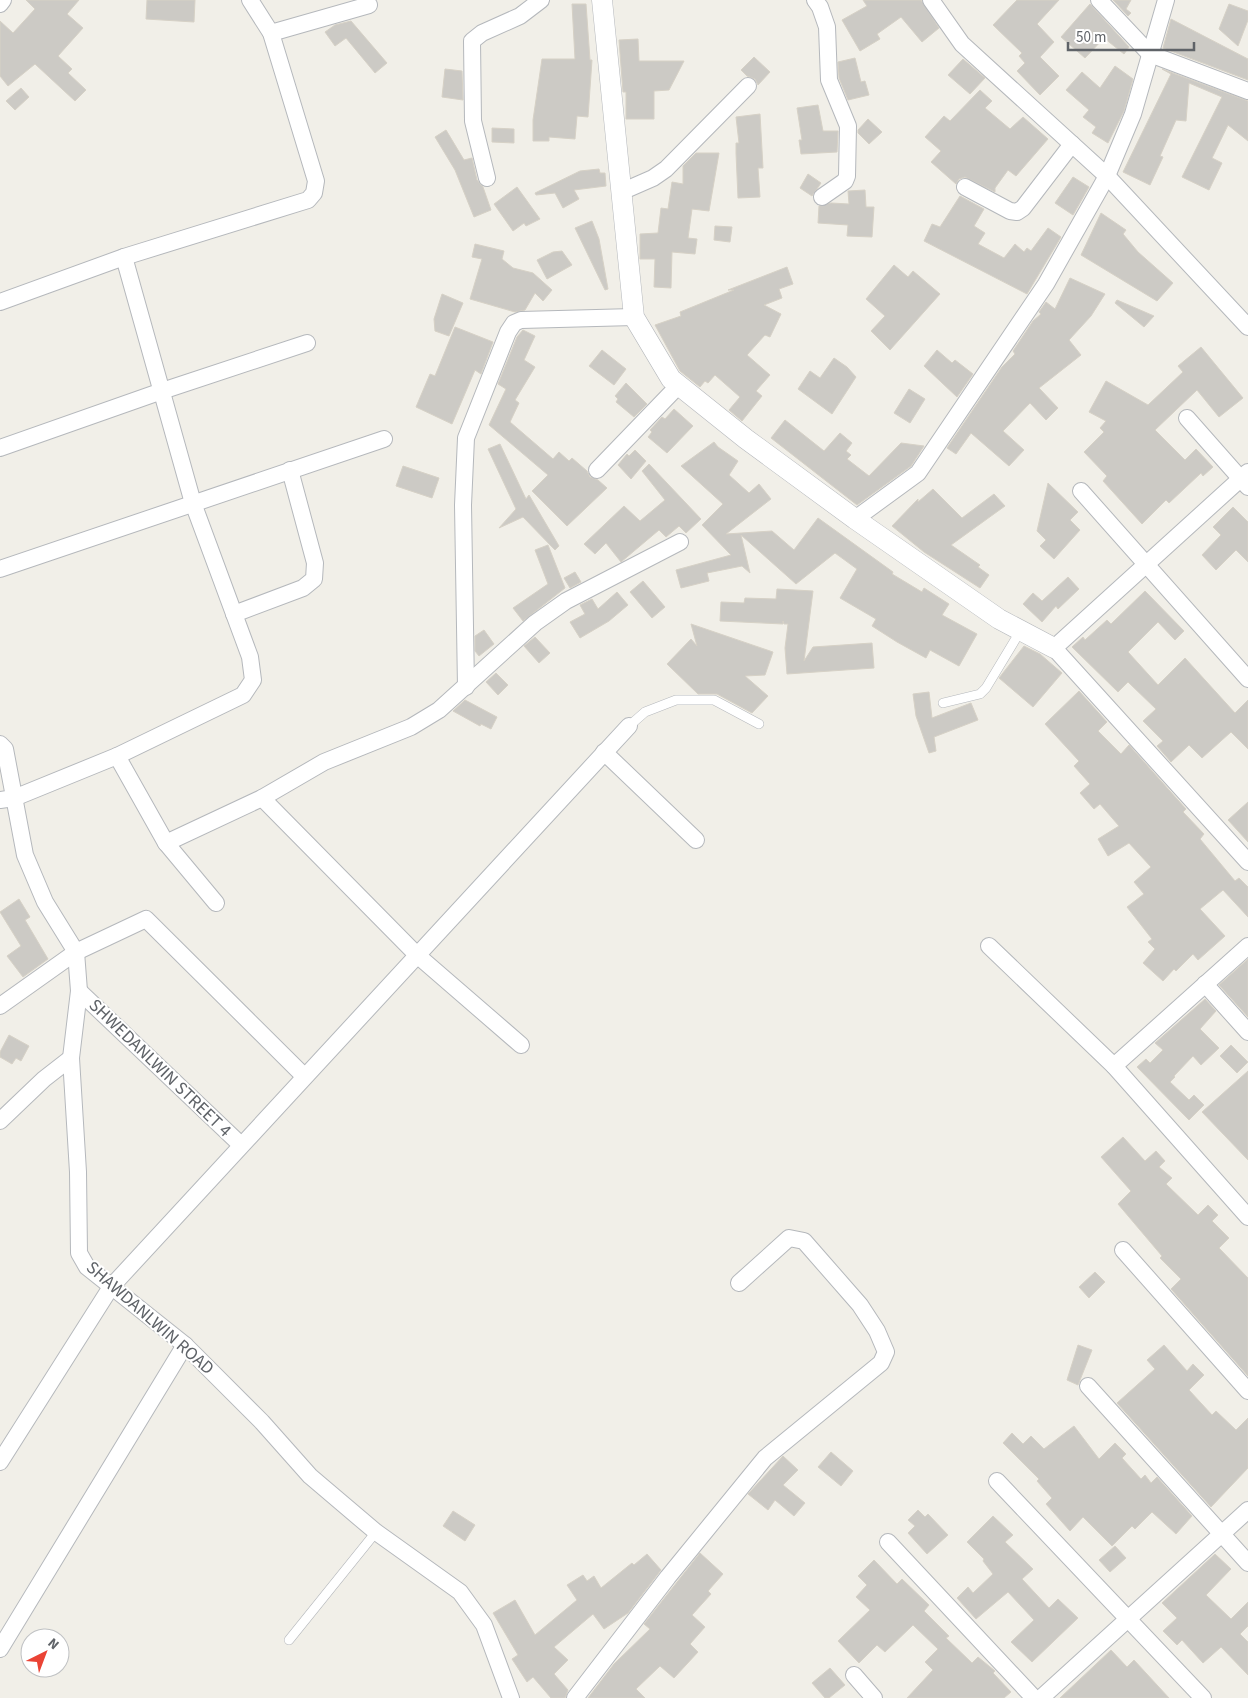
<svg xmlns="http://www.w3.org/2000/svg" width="1248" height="1698" viewBox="0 0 1248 1698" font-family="'Source Sans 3',sans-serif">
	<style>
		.building { fill: #cccac5; stroke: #d6d1c6 }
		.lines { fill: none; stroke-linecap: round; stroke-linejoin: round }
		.service-casing { stroke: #b5b8bc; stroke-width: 10 }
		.minor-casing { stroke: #b5b8bc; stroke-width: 18 }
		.tertiary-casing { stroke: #b5b8bc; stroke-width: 21 }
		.service { stroke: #fff; stroke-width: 9 }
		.minor { stroke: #fff; stroke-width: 16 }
		.tertiary { stroke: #fff; stroke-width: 20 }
		.labels { text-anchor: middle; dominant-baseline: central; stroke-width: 4; stroke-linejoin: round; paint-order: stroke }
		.street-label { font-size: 18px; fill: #5f6368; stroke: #fff }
	</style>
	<rect width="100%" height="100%" fill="#f1efe8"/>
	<!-- building -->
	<g class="building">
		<path d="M26 0H79L67 14 83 28 58 56 72 69 68 73 86 90 75 101 35 64 8 86 0 76V21L13 33 35 9Z"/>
		<path d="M147 0H195L194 22 146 19Z"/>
		<path d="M863 0H921L939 28 922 42 901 17 877 34 880 39 860 51 842 20 867 6Z"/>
		<path d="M1017 0H1059L1037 24 1054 42 1040 57 1059 76 1040 95 1017 71 1025 63 1019 56 1022 53 993 25Z"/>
		<path d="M1113 0H1131L1126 9 1131 13 1128 16Z"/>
		<path d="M572 4H586L590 60H592L588 117 577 116 575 139 549 137V141H533V120L542 59H575Z"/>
		<path d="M1090 4 1129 47 1124 54 1104 38 1085 58 1061 37Z"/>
		<path d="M1229 4 1248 11V20L1238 46 1219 29Z"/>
		<path d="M1171 19 1248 59V80L1163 48Z"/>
		<path d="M351 21 387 63 375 73 346 38 335 46 325 32 335 25Z"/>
		<path d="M638 39 639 61H684L669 90 654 91V119H626V92H623L619 40Z"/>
		<path d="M754 57 770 72 758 85 755 79 747 76 741 70Z"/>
		<path d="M855 58 861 82 865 81 869 95 848 100 839 78 838 62Z"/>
		<path d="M963 59 985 78 970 94 948 75Z"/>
		<path d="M1115 66 1133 79 1124 111 1108 143 1092 133 1096 127 1083 117 1089 110 1066 90 1082 72 1100 88Z"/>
		<path d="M445 69 462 71 463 100 442 97Z"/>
		<path d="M1162 69 1248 101V141L1228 125 1212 158 1222 163 1209 190 1182 177 1222 97 1189 83 1186 121 1176 120 1160 156 1163 157 1150 185 1123 172 1171 74Z"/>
		<path d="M21 88 29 97 15 110 6 101Z"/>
		<path d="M980 90 992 101 985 108 1010 129 1023 117 1048 139 1016 176 1008 170 995 188V192L965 177 959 179 956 184 931 162 941 151 925 137 944 116 950 121Z"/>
		<path d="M818 105 823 131H838L837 152 801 154 799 140H802L797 108Z"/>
		<path d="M760 114 763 168H758L760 197 738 198 736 153V143H739L736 117Z"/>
		<path d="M868 119 882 132 869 144 858 133V130Z"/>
		<path d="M492 128 514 129V143L492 142Z"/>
		<path d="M446 130 464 160 472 158 477 180 483 187 491 210 474 217 455 170 435 137Z"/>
		<path d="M696 153H719L709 211 692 209 688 238 697 239 695 254 672 252 671 288 654 287 655 259H640V234L658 233 661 208 668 209 672 182 683 184V166Z"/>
		<path d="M599 169 600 173H605L606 186 574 190 579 199 563 208 555 193 536 195 535 193 580 171Z"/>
		<path d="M808 174 821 183 812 196 800 188Z"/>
		<path d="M1073 177 1089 187 1073 215 1055 203Z"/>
		<path d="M517 187 540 219 526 226 524 223 513 231 494 204Z"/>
		<path d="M865 190 866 207H874L872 237 847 236 848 225 818 223 819 206 831 203 849 204 848 191Z"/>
		<path d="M960 196 984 209 974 226 985 233 978 244 1004 258 1015 244 1024 252 1027 248 1031 251 1048 228 1061 237 1027 294 924 241 932 224 940 227Z"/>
		<path d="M1101 213 1126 230 1123 234 1138 252 1173 283 1157 301 1081 255Z"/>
		<path d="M592 221 599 239 608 289 605 290 575 228Z"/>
		<path d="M715 226 732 227 730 242 714 240Z"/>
		<path d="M475 244 504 251 502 259 513 268 533 273 552 290 543 301 535 293 525 310 515 312 470 299 482 259 472 257Z"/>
		<path d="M562 251 572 265 547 279 537 260 553 252Z"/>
		<path d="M894 265 908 277 913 271 940 294 890 350 871 331 885 316 866 299Z"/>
		<path d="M787 267 793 284 779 289 782 298 764 305 781 314 770 337 765 335 747 355 770 375 756 391 762 396 742 421 729 410 740 397 715 375 708 383 705 381 700 387 680 371 655 325 681 316 680 312 734 290H728Z"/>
		<path d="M1070 278 1105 294 1091 316 1069 340 1081 355 1039 388 1058 408 1046 420 1030 403 1003 431 1024 450 1009 466 971 433 956 454 947 448 1002 367 1015 354 1013 351 1033 321 1041 314 1039 312 1046 302 1055 309Z"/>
		<path d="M442 294 463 303 449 336 435 331 434 319Z"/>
		<path d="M1117 300 1154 316 1144 327 1115 303Z"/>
		<path d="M455 327 493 342 481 374 475 370 452 424 416 407 430 374 435 376Z"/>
		<path d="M523 330 535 336 524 360 535 367 515 400 519 403 510 422 553 459 559 452 569 461 572 458 587 471 590 477 598 480 607 488 567 526 532 491 548 475 489 425 506 389 498 384 517 337Z"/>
		<path d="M1201 347 1243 398 1219 417 1197 390 1155 430 1185 460 1196 449 1213 467 1203 476 1201 473 1169 503 1166 500 1142 524 1103 481 1107 476 1084 452 1104 432 1100 428 1106 421 1089 412 1106 381 1148 405 1183 372 1178 366Z"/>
		<path d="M602 350 626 369 614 385 589 366Z"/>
		<path d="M937 350 952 363 955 360 973 374 957 397 924 366Z"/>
		<path d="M834 358 847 367 856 377 832 414 798 389 810 371 820 378Z"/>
		<path d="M626 383 647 404 634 417 616 402 618 399 615 396Z"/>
		<path d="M909 389 925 399 910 423 894 413Z"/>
		<path d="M674 409 693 426 667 453 648 437 652 432 650 430 662 417 665 419Z"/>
		<path d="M785 420 824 451 840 433 852 443 846 451 851 455 847 459 869 476 901 443 924 446 911 466 857 505 771 438Z"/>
		<path d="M714 442 718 447 738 461 729 475 749 493 759 484 771 499 726 534 772 531 794 550 818 518 893 572 892 574 922 592 924 588 949 604 942 615 977 634 959 666 930 650 926 658 897 642 872 626 876 619 840 598 857 569 835 553 796 584 741 535 750 573 742 566 707 573 709 581 681 588 676 570 731 555 702 525 723 504 681 466Z"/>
		<path d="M500 444 526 499 529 495 559 546 555 550 523 517 499 528 516 509 488 449Z"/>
		<path d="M635 450 646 461 631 479 618 465 627 454 629 456Z"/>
		<path d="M649 464 701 519 686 533 679 526 666 537 659 530 621 562 606 543 595 554 584 544 624 506 640 521 665 500 642 471Z"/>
		<path d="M403 466 439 478 432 498 396 486Z"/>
		<path d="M1048 483 1078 512 1070 520 1080 530 1054 559 1040 546 1046 540 1037 531Z"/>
		<path d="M933 489 962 518 994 494 1005 506 951 545 980 565 978 567 989 575 980 588 924 552 892 526 918 499V502Z"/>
		<path d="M1233 507 1248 522V562L1236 550 1216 570 1202 555 1221 535 1213 527Z"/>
		<path d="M548 545 565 588 523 621 513 608 548 584 535 550Z"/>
		<path d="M575 572 581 582 570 588 564 578Z"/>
		<path d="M1068 577 1079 589 1058 609 1056 606 1042 622 1023 604 1033 593 1042 601Z"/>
		<path d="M643 581 665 607 652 618 630 592Z"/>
		<path d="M777 589 813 591 804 661 813 647 872 643 874 668 787 674 785 648 788 624H784L783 621V624L720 621 721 602 744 603 745 598 776 599Z"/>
		<path d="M1145 591 1184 631 1175 640 1158 622 1128 652 1158 685 1185 658 1235 713 1248 700V749L1231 732 1202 758 1189 745 1171 762 1157 746 1163 741 1143 721 1156 709 1128 682 1118 692 1072 647 1083 637 1085 640 1107 620 1111 624Z"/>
		<path d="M617 592 628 605 609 621 580 638 570 622 585 614 580 605 592 599 598 609Z"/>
		<path d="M691 624 773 652 765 675 745 676 768 696 752 713 717 694H698L667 664 691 639 697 646Z"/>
		<path d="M484 630 494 644 479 656 475 651V636Z"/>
		<path d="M535 637 550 653 539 663 524 646Z"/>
		<path d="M1024 646 1040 654 1062 673 1033 707 999 678Z"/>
		<path d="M496 673 508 685 498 695 486 682Z"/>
		<path d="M1079 691 1107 722 1098 731 1121 754 1129 745 1186 809 1183 812 1204 834 1200 839 1235 881 1239 878 1248 887V917L1223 890 1200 909 1225 936 1198 960 1193 954 1176 971 1174 969 1163 981 1143 963 1155 949 1148 942 1152 939 1127 907 1144 894 1134 882 1151 867 1129 843 1108 856 1098 839 1119 826 1100 804 1094 809 1080 793 1090 784 1074 766 1079 761 1045 724Z"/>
		<path d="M929 692 932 718 971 703 978 720 934 737 936 751 929 753 916 716 913 694Z"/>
		<path d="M465 700 497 717 491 729 481 724 480 726 453 711Z"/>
		<path d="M1248 802V842L1228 820Z"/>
		<path d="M19 899 30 917 25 920 48 959 23 977 7 956 21 946 0 912Z"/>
		<path d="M1248 959V1017L1219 985Z"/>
		<path d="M1205 999 1216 1011 1200 1029 1219 1048 1201 1065 1193 1056 1174 1076 1175 1077 1170 1082 1189 1100 1194 1095 1204 1105 1189 1120 1137 1067 1146 1059 1150 1063 1163 1050 1155 1043Z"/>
		<path d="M9 1035 29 1046 21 1061 16 1058 12 1064 0 1057V1052Z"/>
		<path d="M1231 1045 1248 1062 1237 1073 1220 1056Z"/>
		<path d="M1248 1071V1160L1202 1112Z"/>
		<path d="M1123 1137 1145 1161 1156 1151 1165 1161 1159 1167 1172 1178 1166 1184 1198 1215 1208 1205 1218 1215 1212 1221 1229 1238 1219 1248 1248 1278V1376L1171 1289 1181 1279 1160 1258 1162 1256 1118 1204 1131 1191 1101 1157Z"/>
		<path d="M1095 1272 1105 1282 1089 1298 1079 1287Z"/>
		<path d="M1078 1345 1092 1350 1078 1385 1067 1380Z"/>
		<path d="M1164 1345 1187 1371 1193 1364 1204 1375 1189 1390 1212 1415 1216 1411 1236 1430 1248 1418V1468L1211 1507 1117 1403 1155 1369 1147 1360Z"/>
		<path d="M1074 1426 1099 1459 1115 1443 1126 1454 1122 1458 1141 1479 1145 1475 1151 1483 1157 1477 1192 1516 1176 1534 1152 1512 1135 1529 1132 1526 1112 1546 1083 1517 1070 1531 1046 1504 1052 1498 1037 1481 1039 1479 1003 1443 1012 1433 1023 1444 1031 1436 1044 1449Z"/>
		<path d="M831 1452 853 1471 841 1486 818 1467Z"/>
		<path d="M783 1456 798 1470 783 1485 805 1503 794 1516 775 1500 768 1510 748 1494Z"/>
		<path d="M918 1510 925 1517 928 1514 948 1535 927 1554 908 1533 915 1526 908 1520Z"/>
		<path d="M453 1511 475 1525 465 1541 443 1526Z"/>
		<path d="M993 1516 1013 1535 1005 1542 1033 1569 1022 1579 1049 1608 1058 1599 1078 1618 1032 1662 1011 1642 1034 1620 1008 1592 976 1619 957 1598 968 1587 973 1593 993 1574 983 1561 984 1559 967 1542Z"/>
		<path d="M1115 1546 1126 1558 1110 1572 1099 1560Z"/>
		<path d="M700 1553 723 1574 708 1591 711 1594 692 1615 705 1627 690 1644 698 1652 674 1678 660 1666 636 1689 645 1698H588L614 1664 650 1629 644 1624Z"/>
		<path d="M647 1554 661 1570 628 1613 604 1629 593 1614 554 1647 568 1660 554 1674 568 1690 565 1698H551L533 1677 527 1682 512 1659 518 1655 493 1613 515 1600 535 1635 577 1600 567 1585 583 1575 587 1581 594 1576 601 1588 632 1563 634 1565Z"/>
		<path d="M1215 1554 1231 1569 1206 1595 1231 1619 1248 1602V1626L1240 1634 1248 1642V1675L1221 1647 1203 1663 1182 1640 1177 1645 1163 1631 1177 1618 1162 1603Z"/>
		<path d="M874 1560 897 1584 902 1579 929 1605 924 1611 949 1636 946 1638 972 1663 978 1657 995 1671 993 1673 1011 1692 1004 1698H907L933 1670 925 1662 938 1649 913 1625 885 1652 877 1645 859 1663 838 1641 870 1610 856 1597 867 1585 858 1576Z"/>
		<path d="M1111 1650 1127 1667 1134 1660 1169 1698H1060Z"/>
		<path d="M830 1668 845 1685 829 1698H825L812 1683Z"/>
	</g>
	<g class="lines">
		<!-- service casing -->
		<g class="service-casing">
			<g id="service">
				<path d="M943 703 980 694 986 688 1021 630"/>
				<path d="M629 726 645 712 676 700H714L759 724"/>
				<path d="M289 1640 376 1532"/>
			</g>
		</g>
		<!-- minor casing -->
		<g class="minor-casing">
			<g id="minor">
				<path d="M815 0 820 7 827 27 829 80 848 126 847 176 845 181 822 197"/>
				<path d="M931 0 962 44 1107 176 1248 327"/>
				<path d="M1099 0 1150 54 1248 91"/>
				<path d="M0 4 3 0"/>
				<path d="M271 33 369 5"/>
				<path d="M487 178 473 121 472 41 482 33 520 16 541 0"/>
				<path d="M965 187 1010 211 1017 212 1023 208 1072 144"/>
				<path d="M621 192 653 178 666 169 748 86"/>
				<path d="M0 302 124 257 308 200 314 193 316 181 271 33 250 0"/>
				<path d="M1187 418 1248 487"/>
				<path d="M0 448 162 391 307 343"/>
				<path d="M597 470 679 385"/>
				<path d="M1248 472 1054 648 1248 862"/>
				<path d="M1081 491 1248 679"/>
				<path d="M855 519 918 473 1046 284 1107 176 1133 114 1166 0"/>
				<path d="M0 569 384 439"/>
				<path d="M234 614 303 588 314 579 315 563 290 470"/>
				<path d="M466 687 463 505 466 438 508 332 514 323 521 320 634 317"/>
				<path d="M0 744 5 749 25 855 45 902 76 952 79 991 71 1058 78 1172 79 1253 87 1267 185 1345 262 1422 310 1476 376 1532 460 1592 484 1625 511 1698"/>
				<path d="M604 752 696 840"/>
				<path d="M117 756 243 695 253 680 250 657 193 503 124 257"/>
				<path d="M262 798 417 955 521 1045"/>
				<path d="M0 800 14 798 117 756 166 843 216 903"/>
				<path d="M166 843 262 798 324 762 411 727 439 710 535 623 566 601 680 542"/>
				<path d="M989 946 1114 1066 1248 1217"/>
				<path d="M1205 984 1248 1032"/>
				<path d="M79 991 241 1145"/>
				<path d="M0 1006 76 952 146 919 304 1076"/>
				<path d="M1114 1066 1248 946"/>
				<path d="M0 1121 44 1079 71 1058"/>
				<path d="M1123 1250 1248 1391"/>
				<path d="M1088 1386 1248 1563"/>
				<path d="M0 1462 111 1287 629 726"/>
				<path d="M997 1481 1203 1698"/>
				<path d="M888 1542 1034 1698"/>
				<path d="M0 1649 185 1345"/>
				<path d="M854 1675 874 1698"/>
				<path d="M575 1698 668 1577 765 1458 881 1363 886 1352 877 1331 860 1305 804 1241 789 1238 739 1283"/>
				<path d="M1041 1698 1248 1510"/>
			</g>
		</g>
		<!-- tertiary casing -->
		<g class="tertiary-casing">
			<path id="tertiary" d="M602 0 634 317 671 379 746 439 855 519 999 619 1054 648"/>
		</g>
		<!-- service -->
		<use href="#service" class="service"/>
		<!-- minor -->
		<use href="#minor" class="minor"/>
		<!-- tertiary -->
		<use href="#tertiary" class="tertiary"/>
	</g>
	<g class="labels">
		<!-- street labels -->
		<g class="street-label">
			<text transform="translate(160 1068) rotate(44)">SHWEDANLWIN STREET 4</text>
			<text transform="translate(150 1318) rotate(41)">SHAWDANLWIN ROAD</text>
		</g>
	</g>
	<!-- north arrow -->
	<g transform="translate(45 1653) rotate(42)"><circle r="24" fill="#ffffff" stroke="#bfc1c3"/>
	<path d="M0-4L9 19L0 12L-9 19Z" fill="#ea4335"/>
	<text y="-8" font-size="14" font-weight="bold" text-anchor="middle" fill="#5f6368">N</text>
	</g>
	<!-- scale -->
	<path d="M1068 42v8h126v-8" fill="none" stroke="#5f6368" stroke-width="2.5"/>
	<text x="1076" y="42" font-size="15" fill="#5f6368" stroke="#ffffff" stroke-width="4" paint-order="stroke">50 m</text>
</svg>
